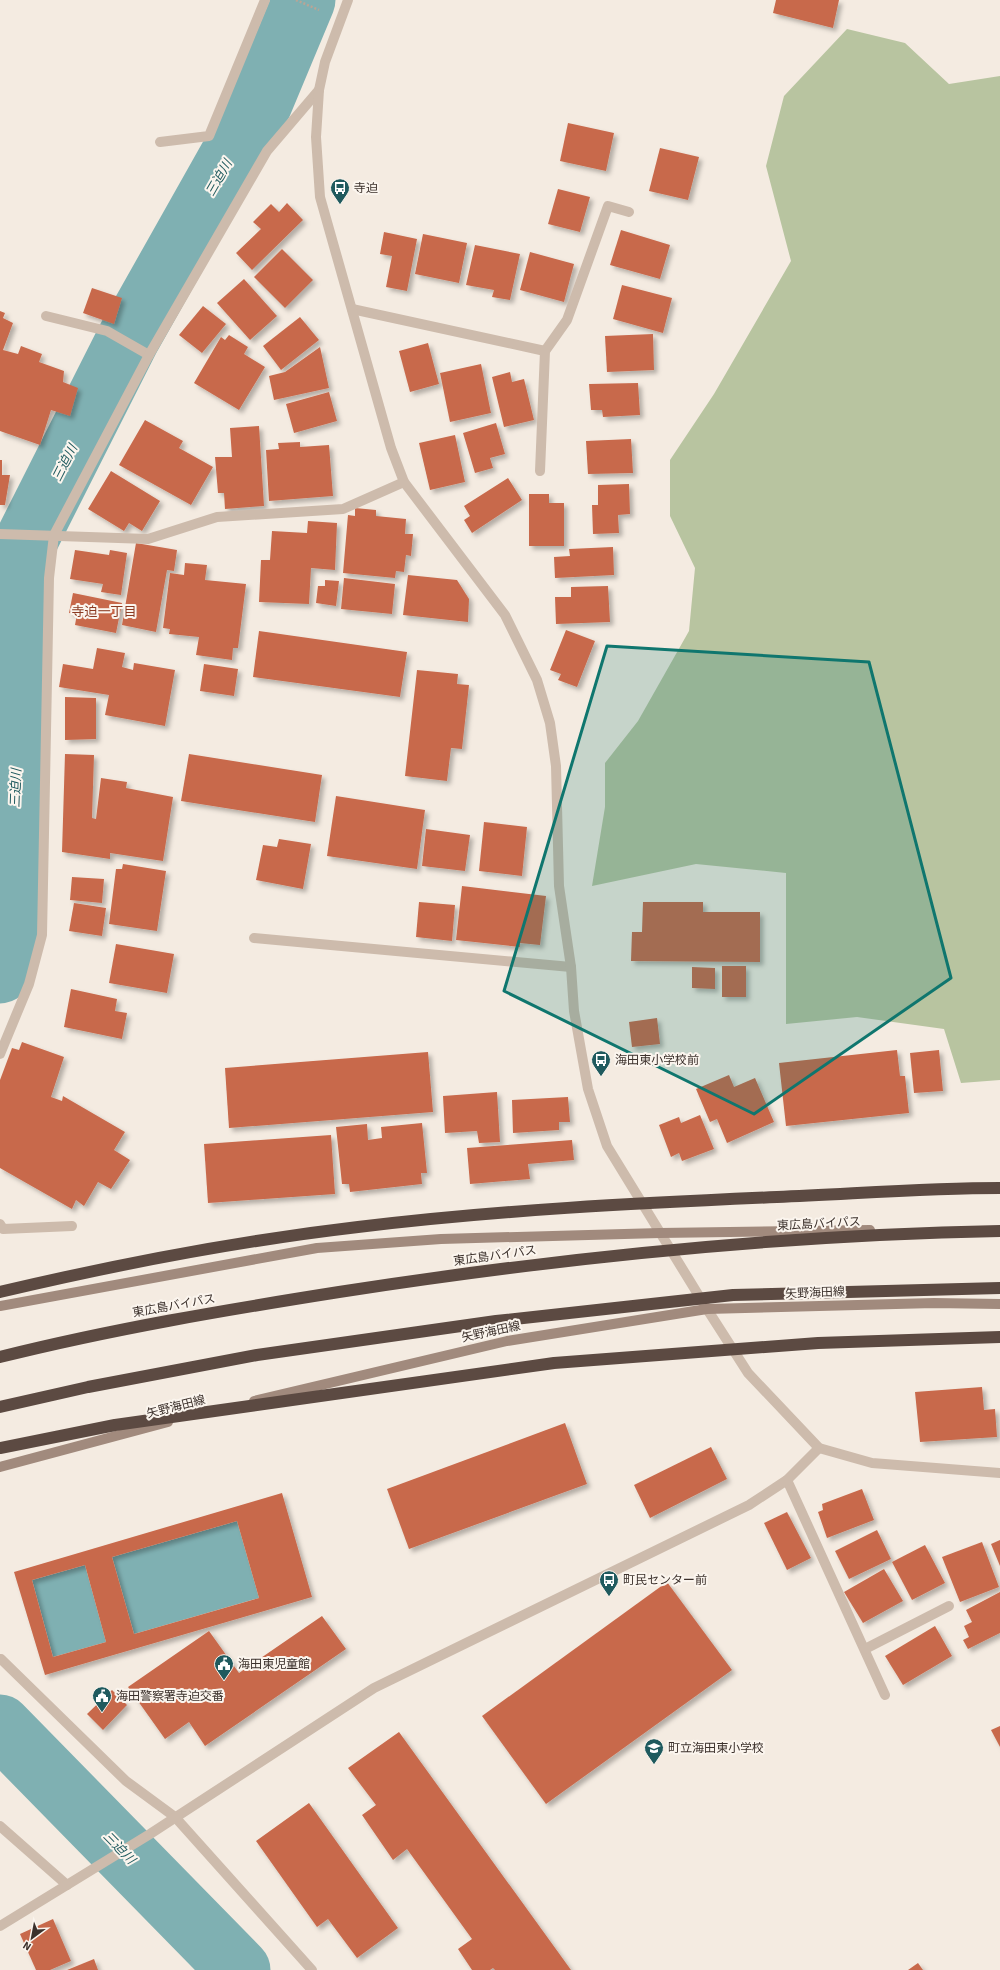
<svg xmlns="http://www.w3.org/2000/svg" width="1000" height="1970" viewBox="0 0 1000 1970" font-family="'Source Sans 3','Noto Sans JP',sans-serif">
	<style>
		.green { fill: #b8c4a0 }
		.water { fill: #7fb0b2 }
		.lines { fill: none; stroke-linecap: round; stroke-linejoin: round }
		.river { stroke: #7fb0b2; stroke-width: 63 }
		.building { fill: #c8694b; fill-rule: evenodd; filter: url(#shadow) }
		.path { stroke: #b9a596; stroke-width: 2.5; stroke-dasharray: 2 2; stroke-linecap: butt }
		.service { stroke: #cdbbac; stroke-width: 10 }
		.minor { stroke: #cdbbac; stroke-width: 10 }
		.tertiary { stroke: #cdbbac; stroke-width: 10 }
		.secondary { stroke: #a18a7d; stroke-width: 10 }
		.motorway { stroke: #5c4a42; stroke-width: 12 }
		.marked { fill: #0f766e; fill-opacity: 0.2; stroke: #0f766e; stroke-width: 3; stroke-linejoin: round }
		.labels { text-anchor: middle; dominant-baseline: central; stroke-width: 4; stroke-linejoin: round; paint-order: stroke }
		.poi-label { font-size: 12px; fill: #3b302b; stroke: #fbf5ee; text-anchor: start }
		.street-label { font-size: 12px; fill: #3b302b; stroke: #fbf5ee }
		.water-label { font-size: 13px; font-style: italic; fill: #1f5a5e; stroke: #fbf5ee }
		.neighbourhood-label { font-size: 13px; fill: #8c3b22; stroke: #fbf5ee }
	</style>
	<defs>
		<filter id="shadow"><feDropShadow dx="3.5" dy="3.5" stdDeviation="2" flood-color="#0004"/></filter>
	</defs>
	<rect width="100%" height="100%" fill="#f4ebe1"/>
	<!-- green -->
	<path class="green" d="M847 29 905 43 949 84 1000 76V1080L961 1083 944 1029 857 1017 786 1024V873L696 864 592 886 605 807V763L638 721 689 631 695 568 670 516V460L714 394 791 261 766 166 784 96Z"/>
	<!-- water -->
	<g class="water">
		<path d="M237 1521 259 1598 134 1634 112 1557Z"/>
		<path d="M85 1565 106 1642 53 1657 32 1580Z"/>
	</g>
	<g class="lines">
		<!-- river -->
		<g class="river">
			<path d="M0 972 9 934 12 891 19 727 21 551 128 339 261 103 304 0"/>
			<path d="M0 1726 239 1970"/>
		</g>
	</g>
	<!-- building -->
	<g class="building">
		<path d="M776 0H839L833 28 773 13Z"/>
		<path d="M568 123 614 133 606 171 560 161Z"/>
		<path d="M660 148 699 157 688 200 649 191Z"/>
		<path d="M558 189 590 197 580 232 548 224Z"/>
		<path d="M287 203 303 220 252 270 236 253 261 229 253 222 271 204 279 212Z"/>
		<path d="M621 230 670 245 660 279 610 265Z"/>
		<path d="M384 232 417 239 407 291 386 287 392 256 380 254Z"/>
		<path d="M423 234 467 243 459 283 415 274Z"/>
		<path d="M475 245 520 254 510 300 492 297 494 290 466 285Z"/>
		<path d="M282 249 313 280 285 308 254 277Z"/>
		<path d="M530 252 574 264 564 302 520 290Z"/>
		<path d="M244 279 277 316 250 340 217 303Z"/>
		<path d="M622 285 672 298 663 333 613 319Z"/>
		<path d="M92 288 122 298 114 324 83 313Z"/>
		<path d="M203 306 226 324 202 353 179 335Z"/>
		<path d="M0 311 5 313 3 318 13 323 3 350 18 354 21 346 42 354 39 362 64 371 63 382 78 388 70 416 51 410 40 445 0 431Z"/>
		<path d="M300 317 319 340 281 370 263 346Z"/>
		<path d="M653 334 654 370 607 372 605 336Z"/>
		<path d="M229 335 248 347 244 354 265 367 239 410 194 383 221 337 225 340Z"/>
		<path d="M428 343 439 384 410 392 399 351Z"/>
		<path d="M320 347 329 388 274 400 269 376 285 372Z"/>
		<path d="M481 364 491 413 450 422 440 373Z"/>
		<path d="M510 372 512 382 524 379 534 420 504 427 492 377Z"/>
		<path d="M638 383 640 415 603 417 602 410H591L589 384Z"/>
		<path d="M329 392 337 421 294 433 286 404Z"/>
		<path d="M145 420 183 441 179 448 213 467 191 505 119 465Z"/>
		<path d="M496 423 505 454 490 458 493 468 475 473 463 433Z"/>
		<path d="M259 426 264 506 225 509 224 493H218L215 457H232L230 428Z"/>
		<path d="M455 435 465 482 430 490 419 443Z"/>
		<path d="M631 439 633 473 588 474 586 441Z"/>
		<path d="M300 442V447L329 445 333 496 269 501 266 450 279 449 278 443Z"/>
		<path d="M0 460H2V475H10L5 505H0Z"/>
		<path d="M111 471 160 501 142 531 129 523 124 531 88 509Z"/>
		<path d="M508 478 522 500 472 533 464 520 470 516 464 506Z"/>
		<path d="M629 484 630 514 618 515 619 533 593 534 592 505H598V485Z"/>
		<path d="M529 494H549V503H564V546H529Z"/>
		<path d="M355 508 376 510V516L406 519 405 534H413L411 556 406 555 404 572 396 571 395 578 343 573 348 515 355 516Z"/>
		<path d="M308 521 337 523 335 570 311 568 309 604 259 602 261 560H270L272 531 307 533Z"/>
		<path d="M136 543 177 550 174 571 167 570 156 632 122 625Z"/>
		<path d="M613 547 614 575 555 578 554 557 570 556 569 549Z"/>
		<path d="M75 550 109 555 110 550 127 553 121 595 101 592 103 584 70 579Z"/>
		<path d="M185 563 207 565 205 580 246 584 238 648H233L232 660 196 655 199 637 169 634 170 629 163 628 170 573 184 575Z"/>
		<path d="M408 575 457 580 469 599 468 622 403 615Z"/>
		<path d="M344 578 395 584 392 614 341 609Z"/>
		<path d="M325 580 339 581 336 606 316 603 318 586H325Z"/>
		<path d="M608 586 610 622 556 624 555 597H571V587Z"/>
		<path d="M73 593 122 603 116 633 75 625 77 614 69 613Z"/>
		<path d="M566 630 595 641 577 687 558 680 561 674 550 670Z"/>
		<path d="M259 631 407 652 400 697 253 677Z"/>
		<path d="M97 648 125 653 122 667 133 670 134 663 175 670 165 726 105 715 109 695 59 687 63 664 93 669Z"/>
		<path d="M204 664 238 669 234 696 200 691Z"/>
		<path d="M417 670 458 674 457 684 469 685 462 749 451 748 447 781 405 776Z"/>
		<path d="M65 697 96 698V739L65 740Z"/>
		<path d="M65 754 94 755 92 818 96 819 101 778 127 782 126 788 173 797 163 861 110 853V859L62 852Z"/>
		<path d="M189 754 322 775 315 822 181 801Z"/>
		<path d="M336 796 425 810 417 869 327 856Z"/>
		<path d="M484 822 527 827 522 876 479 871Z"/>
		<path d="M426 829 470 835 465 871 422 866Z"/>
		<path d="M279 839 311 844 303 889 256 880 263 845 277 847Z"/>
		<path d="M123 864 166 871 157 931 109 924 116 869H122Z"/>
		<path d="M72 877 104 879 102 903 70 900Z"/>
		<path d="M462 886 546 896 540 945 520 943V947L456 940Z"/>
		<path d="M419 902 455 905 452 941 416 937Z"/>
		<path d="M643 902H703V912H760V962L631 961 632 932H642Z"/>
		<path d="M74 903 106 908 102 936 69 931Z"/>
		<path d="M116 944 174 954 167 993 109 983Z"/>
		<rect x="722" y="966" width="24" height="31"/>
		<path d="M692 967 715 968V989L692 988Z"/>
		<path d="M71 989 117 999 115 1011 127 1013 122 1039 64 1027Z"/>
		<path d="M657 1018 660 1044 632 1047 629 1022Z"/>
		<path d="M22 1042 64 1057 51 1097 62 1101 63 1096 125 1132 114 1150 130 1160 111 1189 98 1182 84 1206 76 1200 72 1209 0 1168V1080L12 1048 19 1050Z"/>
		<path d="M897 1050 900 1076H905L909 1113 786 1126 779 1063Z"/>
		<path d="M939 1050 943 1091 914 1093 910 1053Z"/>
		<path d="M428 1052 433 1112 229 1128 225 1068Z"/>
		<path d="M729 1075 734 1087 755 1078 774 1122 727 1143 717 1119 710 1122 696 1089Z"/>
		<path d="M497 1092 500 1142 479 1143 477 1131 445 1133 443 1096Z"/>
		<path d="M568 1097 570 1122H559V1130L513 1133 512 1100Z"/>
		<path d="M700 1115 714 1149 682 1161 679 1153 671 1157 659 1125 679 1117 681 1123Z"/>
		<path d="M422 1123 427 1173H421L422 1184 350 1192 349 1184H342L336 1127 367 1124 368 1140 382 1138 381 1127Z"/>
		<path d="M331 1135 335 1194 208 1203 204 1144Z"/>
		<path d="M572 1140 574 1160 528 1164 530 1179 470 1184 467 1148Z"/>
		<path d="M982 1387 984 1410 995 1409 997 1437 920 1442 915 1392Z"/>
		<path d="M565 1423 587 1484 409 1549 387 1489Z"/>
		<path d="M711 1447 727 1479 650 1518 634 1485Z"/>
		<path d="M862 1489 874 1520 827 1538 818 1512 823 1510 822 1504Z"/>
		<path d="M282 1493 312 1597 45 1675 14 1572ZM237 1521 259 1598 134 1634 112 1557ZM85 1565 106 1642 53 1657 32 1580Z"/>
		<path d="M787 1512 811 1558 787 1570 764 1523Z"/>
		<path d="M877 1530 891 1559 849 1579 835 1551Z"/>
		<path d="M1000 1540V1566L991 1544Z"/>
		<path d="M982 1542 999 1587 960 1602 942 1557Z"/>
		<path d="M925 1545 945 1583 912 1600 892 1562Z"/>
		<path d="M884 1569 903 1601 863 1623 844 1592Z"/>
		<path d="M667 1582 732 1670 546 1804 482 1716Z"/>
		<path d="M1000 1592V1633L968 1649 963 1640 969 1637 964 1626 972 1622 966 1610Z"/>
		<path d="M322 1616 346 1649 205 1746 189 1722 165 1739 128 1687 209 1631 239 1673Z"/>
		<path d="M935 1626 952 1656 903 1685 885 1656Z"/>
		<path d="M112 1690 127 1705 103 1730 87 1714Z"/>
		<path d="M1000 1726V1747L991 1730Z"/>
		<path d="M399 1732 571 1970H495L493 1968 490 1970H472L458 1949 472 1939 407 1849 393 1860 362 1815 376 1805 348 1768Z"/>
		<path d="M309 1803 398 1928 357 1958 328 1919 317 1927 256 1841Z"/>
		<path d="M53 1919 71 1961 50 1970H36L20 1934Z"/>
		<path d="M94 1959 98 1970H67Z"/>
		<path d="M918 1963 923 1970H908Z"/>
	</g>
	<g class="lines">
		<!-- path -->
		<path class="path" d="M296 0 319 10"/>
		<!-- service -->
		<g class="service">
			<path d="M352 309 545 351"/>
			<path d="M46 316 107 331 149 355"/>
			<path d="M540 471 545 351 567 320 608 206 629 212"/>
			<path d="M0 534 148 539 217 517 343 509 404 482"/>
			<path d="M254 938 571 967"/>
			<path d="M0 1224 3 1229 72 1226"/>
			<path d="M787 1480 885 1695"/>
			<path d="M865 1649 949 1606"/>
		</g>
		<!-- minor -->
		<g class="minor">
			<path d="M160 142 209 136 265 0"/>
			<path d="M0 1054 29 984 42 935 49 578 54 535 149 355 267 151 319 90"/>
			<path d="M707 1309 748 1373 819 1448 872 1463 1000 1473"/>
			<path d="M1 1659 126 1781 175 1817 312 1970"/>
			<path d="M0 1826 67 1885"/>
			<path d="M0 1926 150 1834 374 1688 749 1505 787 1480 819 1448"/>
		</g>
		<!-- tertiary -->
		<path class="tertiary" d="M348 0 325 62 319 90 316 137 320 197 391 448 404 482 505 615 537 680 550 723 556 766 559 886 571 967 574 1011 588 1089 607 1146 707 1309"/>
		<!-- secondary -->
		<g class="secondary">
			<path d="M0 1306 317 1248 441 1239 660 1233 870 1230"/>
			<path d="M254 1401 507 1341 707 1309 934 1303 1000 1304"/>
			<path d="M0 1467 168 1422"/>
		</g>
		<!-- motorway -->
		<g class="motorway">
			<path d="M0 1292C118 1264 238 1241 358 1227 497 1210 638 1203 777 1197 852 1194 926 1188 1000 1188"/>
			<path d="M0 1357C112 1329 225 1310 339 1292 558 1258 778 1235 1000 1231"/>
			<path d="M0 1407 88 1387 257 1355 496 1321 733 1295 1000 1288"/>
			<path d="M0 1448 115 1425 554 1363 818 1343 1000 1337"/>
		</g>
	</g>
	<!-- marked area -->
	<path class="marked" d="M607 646 869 662 951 978 754 1114 504 991Z"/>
	<!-- icons -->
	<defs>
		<g id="bus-pin" transform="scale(1)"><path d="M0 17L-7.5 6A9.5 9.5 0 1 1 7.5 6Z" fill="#1f5a5e" stroke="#fbf5ee"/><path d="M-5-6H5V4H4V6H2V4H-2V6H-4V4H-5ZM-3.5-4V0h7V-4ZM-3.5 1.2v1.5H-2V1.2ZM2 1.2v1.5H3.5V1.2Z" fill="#fff"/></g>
		<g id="civic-pin" transform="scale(1)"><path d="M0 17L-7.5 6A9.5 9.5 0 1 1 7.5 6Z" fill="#1f5a5e" stroke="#fbf5ee"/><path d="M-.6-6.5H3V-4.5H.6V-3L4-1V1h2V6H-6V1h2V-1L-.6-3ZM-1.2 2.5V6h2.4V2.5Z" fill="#fff"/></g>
		<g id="school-pin" transform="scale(1)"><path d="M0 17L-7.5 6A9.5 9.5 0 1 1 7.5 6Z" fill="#1f5a5e" stroke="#fbf5ee"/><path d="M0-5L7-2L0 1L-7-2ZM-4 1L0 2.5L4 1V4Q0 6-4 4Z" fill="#fff"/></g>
	</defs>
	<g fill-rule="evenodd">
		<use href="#bus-pin" x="340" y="188"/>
		<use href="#bus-pin" x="601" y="1060"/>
		<use href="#bus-pin" x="609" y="1580"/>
		<use href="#civic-pin" x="224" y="1664"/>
		<use href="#civic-pin" x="102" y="1696"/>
		<use href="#school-pin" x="654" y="1748"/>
	</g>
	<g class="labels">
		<!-- poi labels -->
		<g class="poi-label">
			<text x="354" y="188">寺迫</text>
			<text x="615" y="1060">海田東小学校前</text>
			<text x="623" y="1580">町民センター前</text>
			<text x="238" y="1664">海田東児童館</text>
			<text x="116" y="1696">海田警察署寺迫交番</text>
			<text x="668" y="1748">町立海田東小学校</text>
		</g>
		<!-- street labels -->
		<g class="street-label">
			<text transform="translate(819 1224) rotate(-3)">東広島バイパス</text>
			<text transform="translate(495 1256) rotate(-8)">東広島バイパス</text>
			<text transform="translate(815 1293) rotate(-2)">矢野海田線</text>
			<text transform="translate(174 1306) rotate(-10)">東広島バイパス</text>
			<text transform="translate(491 1332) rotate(-12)">矢野海田線</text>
			<text transform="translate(176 1407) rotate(-14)">矢野海田線</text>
		</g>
		<!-- water labels -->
		<g class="water-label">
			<text transform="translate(219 178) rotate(-60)">三迫川</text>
			<text transform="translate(65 463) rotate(-63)">三迫川</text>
			<text transform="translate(16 788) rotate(-88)">三迫川</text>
			<text transform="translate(119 1848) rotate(46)">三迫川</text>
		</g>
		<!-- neighbourhood labels -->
		<g class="neighbourhood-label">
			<text x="104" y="612">寺迫一丁目</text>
		</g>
	</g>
	<!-- north arrow -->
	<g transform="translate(32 1938) rotate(212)" stroke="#fbf5ee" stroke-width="3" paint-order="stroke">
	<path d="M0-3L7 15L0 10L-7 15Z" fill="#3b302b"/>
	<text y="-6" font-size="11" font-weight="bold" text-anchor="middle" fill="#3b302b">N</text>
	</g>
</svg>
